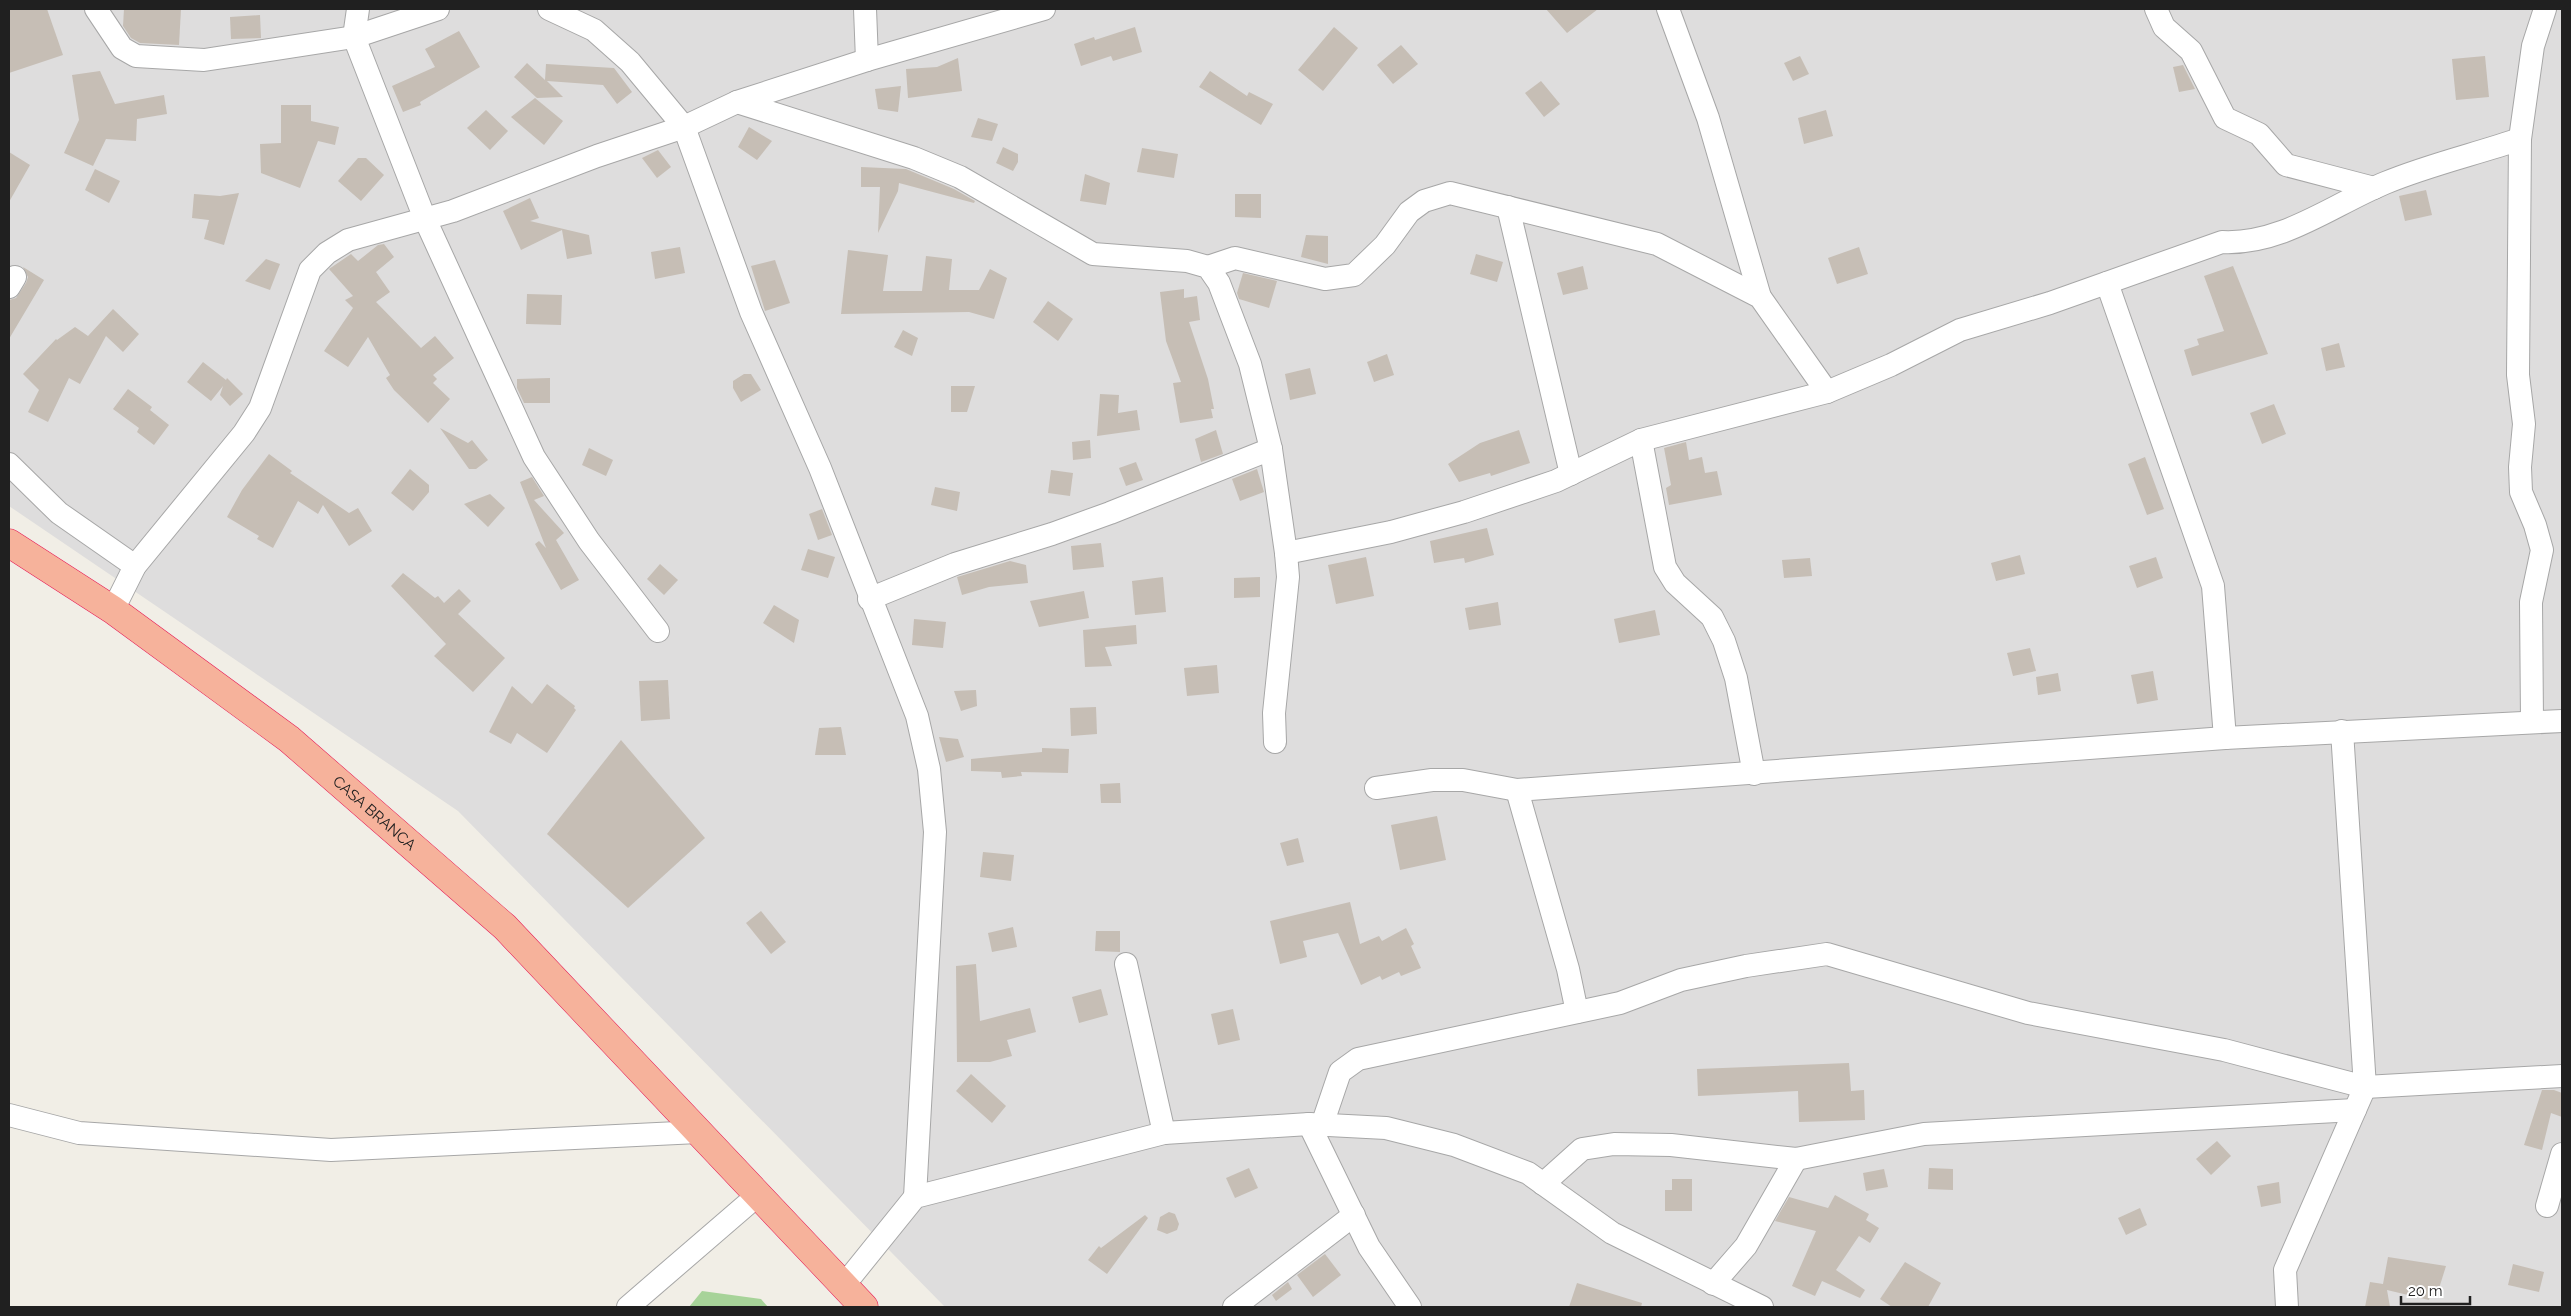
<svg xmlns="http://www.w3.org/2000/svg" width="2571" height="1316" viewBox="0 0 2571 1316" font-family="Raleway,sans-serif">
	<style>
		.residential { fill: #dedddd }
		.forest { fill: #a7d399 }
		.building { fill: #c6beb5 }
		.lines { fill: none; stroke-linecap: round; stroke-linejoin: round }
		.minor-casing { stroke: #a7a7a7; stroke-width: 24 }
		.trunk-casing { stroke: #e61c58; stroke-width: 29 }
		.minor { stroke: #fff; stroke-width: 22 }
		.trunk { stroke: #f6b29b; stroke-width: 28 }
		.labels { text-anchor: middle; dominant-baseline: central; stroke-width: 4.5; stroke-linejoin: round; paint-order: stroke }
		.street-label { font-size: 15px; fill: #202020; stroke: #fff }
	</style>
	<rect width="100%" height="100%" fill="#f1eee6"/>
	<!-- residential -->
	<path class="residential" d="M9 9H2562V1307H945L458 811 9 506Z"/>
	<!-- forest -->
	<path class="forest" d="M702 1291 761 1299 768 1307H689Z"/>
	<!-- building -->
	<g class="building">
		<path d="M9 9H47L63 55 9 73Z"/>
		<path d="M124 9H181L179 45 140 43 131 38 123 26Z"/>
		<path d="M1546 9H1598L1567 33Z"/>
		<path d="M260 15 261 38 231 39 230 17Z"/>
		<path d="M1135 27 1142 52 1113 61 1111 56 1081 66 1074 44 1094 37 1095 40Z"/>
		<path d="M1334 27 1358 48 1323 91 1298 70Z"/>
		<path d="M459 31 480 67 420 102 421 105 403 112 392 86 435 67 425 49Z"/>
		<path d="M1401 45 1418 64 1393 84 1377 65Z"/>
		<path d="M1800 56 1809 74 1793 81 1784 63Z"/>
		<path d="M2485 56 2489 97 2456 100 2452 59Z"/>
		<path d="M958 58 962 91 908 98 906 69 937 67Z"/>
		<path d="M527 63 545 80 546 64 614 68 632 92 617 104 603 85 547 81 563 97 537 98 514 77Z"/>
		<path d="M2183 65 2195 89 2179 92 2173 67Z"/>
		<path d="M100 71 115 104 164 95 167 114 137 119 136 141 106 139 93 166 64 153 79 120 72 75Z"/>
		<path d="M1210 71 1247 96 1249 92 1273 104 1261 125 1199 87Z"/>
		<path d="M1541 81 1560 104 1544 117 1525 93Z"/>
		<path d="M901 86 898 112 878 109 875 89Z"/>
		<path d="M535 98 563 121 544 145 511 117Z"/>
		<path d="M281 105H311V121L339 127 335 145 318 141 300 188 261 173 260 144 281 143Z"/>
		<path d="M486 110 508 131 490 150 467 128Z"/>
		<path d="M1826 110 1833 136 1804 144 1798 118Z"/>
		<path d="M978 118 998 124 992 141 971 137Z"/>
		<path d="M749 127 772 141 757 160 738 147Z"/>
		<path d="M1003 147 1018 154V162L1013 171 996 163Z"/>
		<path d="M1142 148 1178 154 1174 178 1137 172Z"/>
		<path d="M658 150 671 167 657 178 642 158Z"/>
		<path d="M9 152 30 165 9 202Z"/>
		<path d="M358 158H366L384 175 361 201 338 181Z"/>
		<path d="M861 167 906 169 954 189 975 201 974 203 899 183 898 191 878 233 880 187H861Z"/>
		<path d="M95 169 120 181 109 203 85 190Z"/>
		<path d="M1085 174 1110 183 1106 205 1080 201Z"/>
		<path d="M2426 190 2432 215 2405 221 2399 196Z"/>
		<path d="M239 193 224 245 204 239 209 220 192 218 194 194 220 196Z"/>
		<path d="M1235 194H1261V218L1235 217Z"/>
		<path d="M530 198 539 218 530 221 589 235 592 254 567 259 562 230 521 250 503 211Z"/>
		<path d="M1306 235 1328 236V264L1301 257Z"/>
		<path d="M384 244 394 257 376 272 390 292 376 302 421 348 435 336 454 358 433 375 437 379 433 383 450 399 428 423 394 390 386 378 390 375 368 337 348 367 324 351 353 308 345 300 353 296 329 269 351 254 358 261 378 245Z"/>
		<path d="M680 247 685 273 655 279 651 252Z"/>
		<path d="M1859 247 1868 274 1837 284 1828 258Z"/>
		<path d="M848 250 888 255 883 291H922L926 256 952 259 949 290H979L990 269 1007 278 994 319 969 312 841 314Z"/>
		<path d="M1476 254 1503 262 1497 282 1470 274Z"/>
		<path d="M266 259 280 264 270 290 245 281Z"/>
		<path d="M775 260 790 303 765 311 751 266Z"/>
		<path d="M1583 266 1588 289 1563 295 1557 273Z"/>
		<path d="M2233 266 2268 354 2192 376 2184 350 2199 345 2197 339 2224 331 2204 276Z"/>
		<path d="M23 267 44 280 9 339V300L16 298 26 283 28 277Z"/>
		<path d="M1243 273 1277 281 1269 308 1239 299 1237 293Z"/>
		<path d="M1184 289V298L1197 296 1200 320 1189 322 1208 379 1214 409H1211L1213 418 1180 423 1173 383 1181 382 1166 341 1160 292Z"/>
		<path d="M527 294 562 295 561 325 526 324Z"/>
		<path d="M1048 301 1073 319 1058 341 1033 322Z"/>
		<path d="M113 309 139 334 123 352 106 336 80 384 69 378 48 422 28 412 39 390 23 374 56 339 57 340 75 327 88 336Z"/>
		<path d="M903 330 918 338 912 356 894 347Z"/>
		<path d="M2339 343 2345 367 2326 371 2321 348Z"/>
		<path d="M1387 354 1394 375 1374 382 1367 362Z"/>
		<path d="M203 362 226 380 227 378 243 394 230 406 220 395 223 386 211 401 187 382Z"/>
		<path d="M1310 368 1316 394 1290 400 1285 374Z"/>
		<path d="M744 374H751L761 390 741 402 733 388V381Z"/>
		<path d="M550 378V403H524L517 388V379Z"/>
		<path d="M951 386H975L967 412H951Z"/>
		<path d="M128 389 152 407 150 410 169 425 154 445 137 432 139 428 113 409Z"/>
		<path d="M1100 394 1119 395 1118 413 1137 410 1140 430 1097 436Z"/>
		<path d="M2274 404 2286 434 2262 444 2250 413Z"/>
		<path d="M440 428 468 443 472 440 488 460 476 469H469Z"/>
		<path d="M1216 430 1223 454 1201 462 1195 439Z"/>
		<path d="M1519 430 1530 463 1491 476 1490 473 1459 482 1448 464 1480 443Z"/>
		<path d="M1090 440 1091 458 1073 460 1072 442Z"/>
		<path d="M1686 442 1689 460 1702 457 1705 473 1717 471 1722 495 1669 505 1666 488 1671 485 1664 448Z"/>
		<path d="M589 448 613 460 606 476 582 465Z"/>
		<path d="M269 454 292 471 290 473 349 513 358 508 372 531 349 546 323 505 318 514 298 501 273 548 257 539 259 536 227 517 242 490Z"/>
		<path d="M2145 457 2164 509 2147 515 2128 464Z"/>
		<path d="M1136 462 1143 480 1126 486 1119 468Z"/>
		<path d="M410 469 429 485V492L413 511 391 493Z"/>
		<path d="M1257 469 1264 492 1240 501 1232 479Z"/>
		<path d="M1051 470 1073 473 1070 496 1048 493Z"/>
		<path d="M532 477 544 496 534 500 564 533 556 540 579 580 561 590 535 544 539 541 546 548 520 482Z"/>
		<path d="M935 487 960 492 957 511 931 505Z"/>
		<path d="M490 494 505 508 488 527 464 504Z"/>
		<path d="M822 509 832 535 818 540 809 514Z"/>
		<path d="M1487 528 1494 555 1465 563 1464 558 1434 563 1430 541Z"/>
		<path d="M1101 543 1104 567 1073 570 1071 546Z"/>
		<path d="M808 549 835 557 828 578 801 570Z"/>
		<path d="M2020 555 2025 574 1996 581 1991 563Z"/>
		<path d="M1366 557 1374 596 1336 604 1328 565Z"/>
		<path d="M2156 557 2163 578 2137 588 2129 566Z"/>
		<path d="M1810 558 1812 576 1784 578 1782 560Z"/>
		<path d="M1010 561 1026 565 1028 583 989 587 962 595 957 577Z"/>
		<path d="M660 564 678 580 664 595 647 579Z"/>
		<path d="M403 573 435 598 438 596 444 603 459 589 471 601 458 614 505 658 473 692 434 656 446 644 391 586Z"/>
		<path d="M1163 577 1166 612 1135 615 1132 581Z"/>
		<path d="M1260 577V597L1234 598V578Z"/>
		<path d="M1084 591 1089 618 1039 627 1030 601Z"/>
		<path d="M1498 602 1501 625 1469 630 1465 608Z"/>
		<path d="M774 605 799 620 794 643 763 623Z"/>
		<path d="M1655 610 1660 635 1619 643 1614 619Z"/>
		<path d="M914 619 946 622 943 648 912 645Z"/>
		<path d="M1136 625 1137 644 1105 647 1112 666 1085 667 1083 630Z"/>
		<path d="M2030 648 2036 671 2013 676 2007 653Z"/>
		<path d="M1217 665 1219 693 1187 696 1184 668Z"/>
		<path d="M2153 671 2158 700 2137 704 2131 675Z"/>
		<path d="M2058 673 2061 691 2038 695 2036 677Z"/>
		<path d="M668 680 670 719 641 721 639 681Z"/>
		<path d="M547 684 575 706 574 708 576 710 547 753 517 733 511 744 489 732 512 686 532 704Z"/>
		<path d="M976 690 977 706 961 711 954 691Z"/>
		<path d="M1096 707 1097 734 1071 736 1070 708Z"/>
		<path d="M841 727 846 755H815L819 728Z"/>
		<path d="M939 737 958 739 964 757 946 762Z"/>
		<path d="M621 740 705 838 628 908 547 834Z"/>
		<path d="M1042 748 1069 749 1068 773 1021 772 1022 776 1002 778 1001 772 971 771V759L1042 752Z"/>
		<path d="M1120 783 1121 803H1101L1100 784Z"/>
		<path d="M1437 816 1446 860 1400 870 1391 825Z"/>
		<path d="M1298 838 1304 862 1287 866 1280 843Z"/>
		<path d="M983 852 1014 855 1011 881 980 877Z"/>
		<path d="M1350 902 1360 944 1379 936 1382 941 1406 928 1414 944 1411 946 1421 968 1401 976 1399 972 1382 980 1380 976 1361 985 1338 933 1303 941 1307 957 1280 964 1270 921Z"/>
		<path d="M761 911 786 942 771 954 746 923Z"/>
		<path d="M1013 927 1017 947 992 952 988 933Z"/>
		<path d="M1096 931H1120V952L1095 951Z"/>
		<path d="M976 964 980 1021 1030 1008 1036 1032 1007 1040 1012 1056 990 1062H957L956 966Z"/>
		<path d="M1101 989 1108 1015 1079 1023 1072 997Z"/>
		<path d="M1233 1009 1240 1040 1218 1045 1211 1014Z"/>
		<path d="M1849 1063 1851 1091 1864 1090 1865 1120 1799 1122 1798 1091 1698 1096 1697 1069Z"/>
		<path d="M971 1074 1006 1106 992 1123 956 1091Z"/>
		<path d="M2542 1090H2554L2562 1093V1117L2551 1113 2542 1150 2524 1145Z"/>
		<path d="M2217 1141 2231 1156 2211 1175 2196 1159Z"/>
		<path d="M1249 1168 1258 1188 1235 1198 1226 1178Z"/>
		<path d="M1929 1168 1953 1169V1190L1928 1189Z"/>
		<path d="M1884 1169 1888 1187 1866 1191 1863 1173Z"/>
		<path d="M1672 1179H1692V1211H1665V1190H1672Z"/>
		<path d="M2279 1182 2281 1203 2261 1207 2257 1186Z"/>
		<path d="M1835 1195 1869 1214 1866 1220 1879 1228 1870 1243 1859 1236 1836 1270 1865 1290 1860 1298 1822 1281 1815 1296 1792 1286 1816 1231 1775 1221 1789 1197 1828 1208Z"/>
		<path d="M2140 1208 2147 1225 2126 1235 2118 1218Z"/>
		<path d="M1169 1212 1175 1214 1179 1224 1177 1230 1167 1234 1157 1230 1160 1217Z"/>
		<path d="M1145 1215 1148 1218 1107 1274 1088 1260 1099 1246 1101 1248Z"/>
		<path d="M1325 1254 1341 1275 1313 1297 1297 1275Z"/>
		<path d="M2388 1257 2446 1266 2436 1298 2430 1296 2429 1300 2387 1290 2390 1307H2365L2370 1282 2383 1284Z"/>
		<path d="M1905 1262 1941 1283 1928 1307H1892L1880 1299Z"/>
		<path d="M2513 1264 2544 1272 2539 1292 2508 1285Z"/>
		<path d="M1288 1282 1292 1289 1276 1301 1272 1295Z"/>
		<path d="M1577 1283 1642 1303 1641 1307H1569Z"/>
	</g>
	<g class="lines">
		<!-- minor casing -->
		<g class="minor-casing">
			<g id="minor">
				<path d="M96 9 122 48 136 56 204 60 354 37 438 9"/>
				<path d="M358 9 354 37 425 219 534 457 589 541 658 631"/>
				<path d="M549 9 594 30 630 62 684 127 751 312 820 468 917 716 929 769 935 832 915 1197"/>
				<path d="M865 9 867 60"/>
				<path d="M1668 9 1708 118 1760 297"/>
				<path d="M2156 9 2164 27 2191 51 2225 118 2259 134 2286 165 2374 188"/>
				<path d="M737 102 914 158 960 177 1093 254 1187 261 1208 267 1219 283 1250 364 1271 449 1286 553 1288 577 1274 713 1275 742"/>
				<path d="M1508 207 1571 474"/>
				<path d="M1208 267 1235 258 1325 279 1354 275 1385 245 1409 212 1424 201 1450 193 1657 244 1760 297 1827 392"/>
				<path d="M2107 283 2213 586 2225 738"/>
				<path d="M9 287 15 277"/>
				<path d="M1641 440 1665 567 1675 583 1712 617 1724 641 1736 678 1754 774"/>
				<path d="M9 464 59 513 135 566"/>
				<path d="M1286 553 1391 532 1464 512 1556 481 1641 440 1827 392 1891 365 1960 330 2050 303 2222 242C2282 245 2332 205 2385 183 2428 165 2476 154 2520 139"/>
				<path d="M869 599 955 564 1052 534 1110 513 1271 449"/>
				<path d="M113 610 135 566 244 433 260 408 310 270 327 253 348 240 453 211 597 156 684 127 737 102 867 60 1044 9"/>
				<path d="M2532 721 2531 602 2542 550 2535 525 2521 492 2520 467 2524 424 2518 375 2520 139 2533 46 2545 9"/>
				<path d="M1376 788 1432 780H1463L1517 790"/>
				<path d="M1126 964 1164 1133"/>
				<path d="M1577 1012 1568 969 1517 790 2225 738 2562 721"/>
				<path d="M9 1115 79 1133 331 1150 698 1132"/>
				<path d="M1309 1124 1369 1247 1410 1307"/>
				<path d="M1322 1125 1340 1072 1358 1059 1620 1003 1681 980 1746 966 1827 954 2028 1013 2224 1050 2365 1087 2562 1076"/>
				<path d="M1543 1184 1582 1149 1614 1144 1671 1145 1796 1159 1924 1134 2355 1110"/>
				<path d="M2547 1206 2562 1154"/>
				<path d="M1713 1284 1746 1246 1796 1159"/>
				<path d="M844 1285 915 1197 1164 1133 1309 1124 1386 1128 1454 1145 1528 1173 1612 1233 1762 1307"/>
				<path d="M628 1307 759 1194"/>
				<path d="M1234 1307 1354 1215"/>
				<path d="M2287 1307 2285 1270 2365 1087 2342 731"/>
			</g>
		</g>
		<!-- trunk casing -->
		<g class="trunk-casing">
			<g id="trunk">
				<path id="s1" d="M9 543 113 610 289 739 505 927 864 1307"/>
			</g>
		</g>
		<!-- minor -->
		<use href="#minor" class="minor"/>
		<!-- trunk -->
		<use href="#trunk" class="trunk"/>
	</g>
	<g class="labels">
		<!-- street labels -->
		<g class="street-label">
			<text stroke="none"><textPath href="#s1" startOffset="455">CASA BRANCA</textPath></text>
		</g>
	</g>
	<!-- border -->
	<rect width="2571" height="1316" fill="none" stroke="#202020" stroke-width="20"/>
	<!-- scale -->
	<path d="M2401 1296v8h69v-8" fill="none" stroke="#202020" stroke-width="2.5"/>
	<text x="2408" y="1296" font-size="15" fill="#202020" stroke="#ffffff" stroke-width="4" paint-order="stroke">20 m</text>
</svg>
